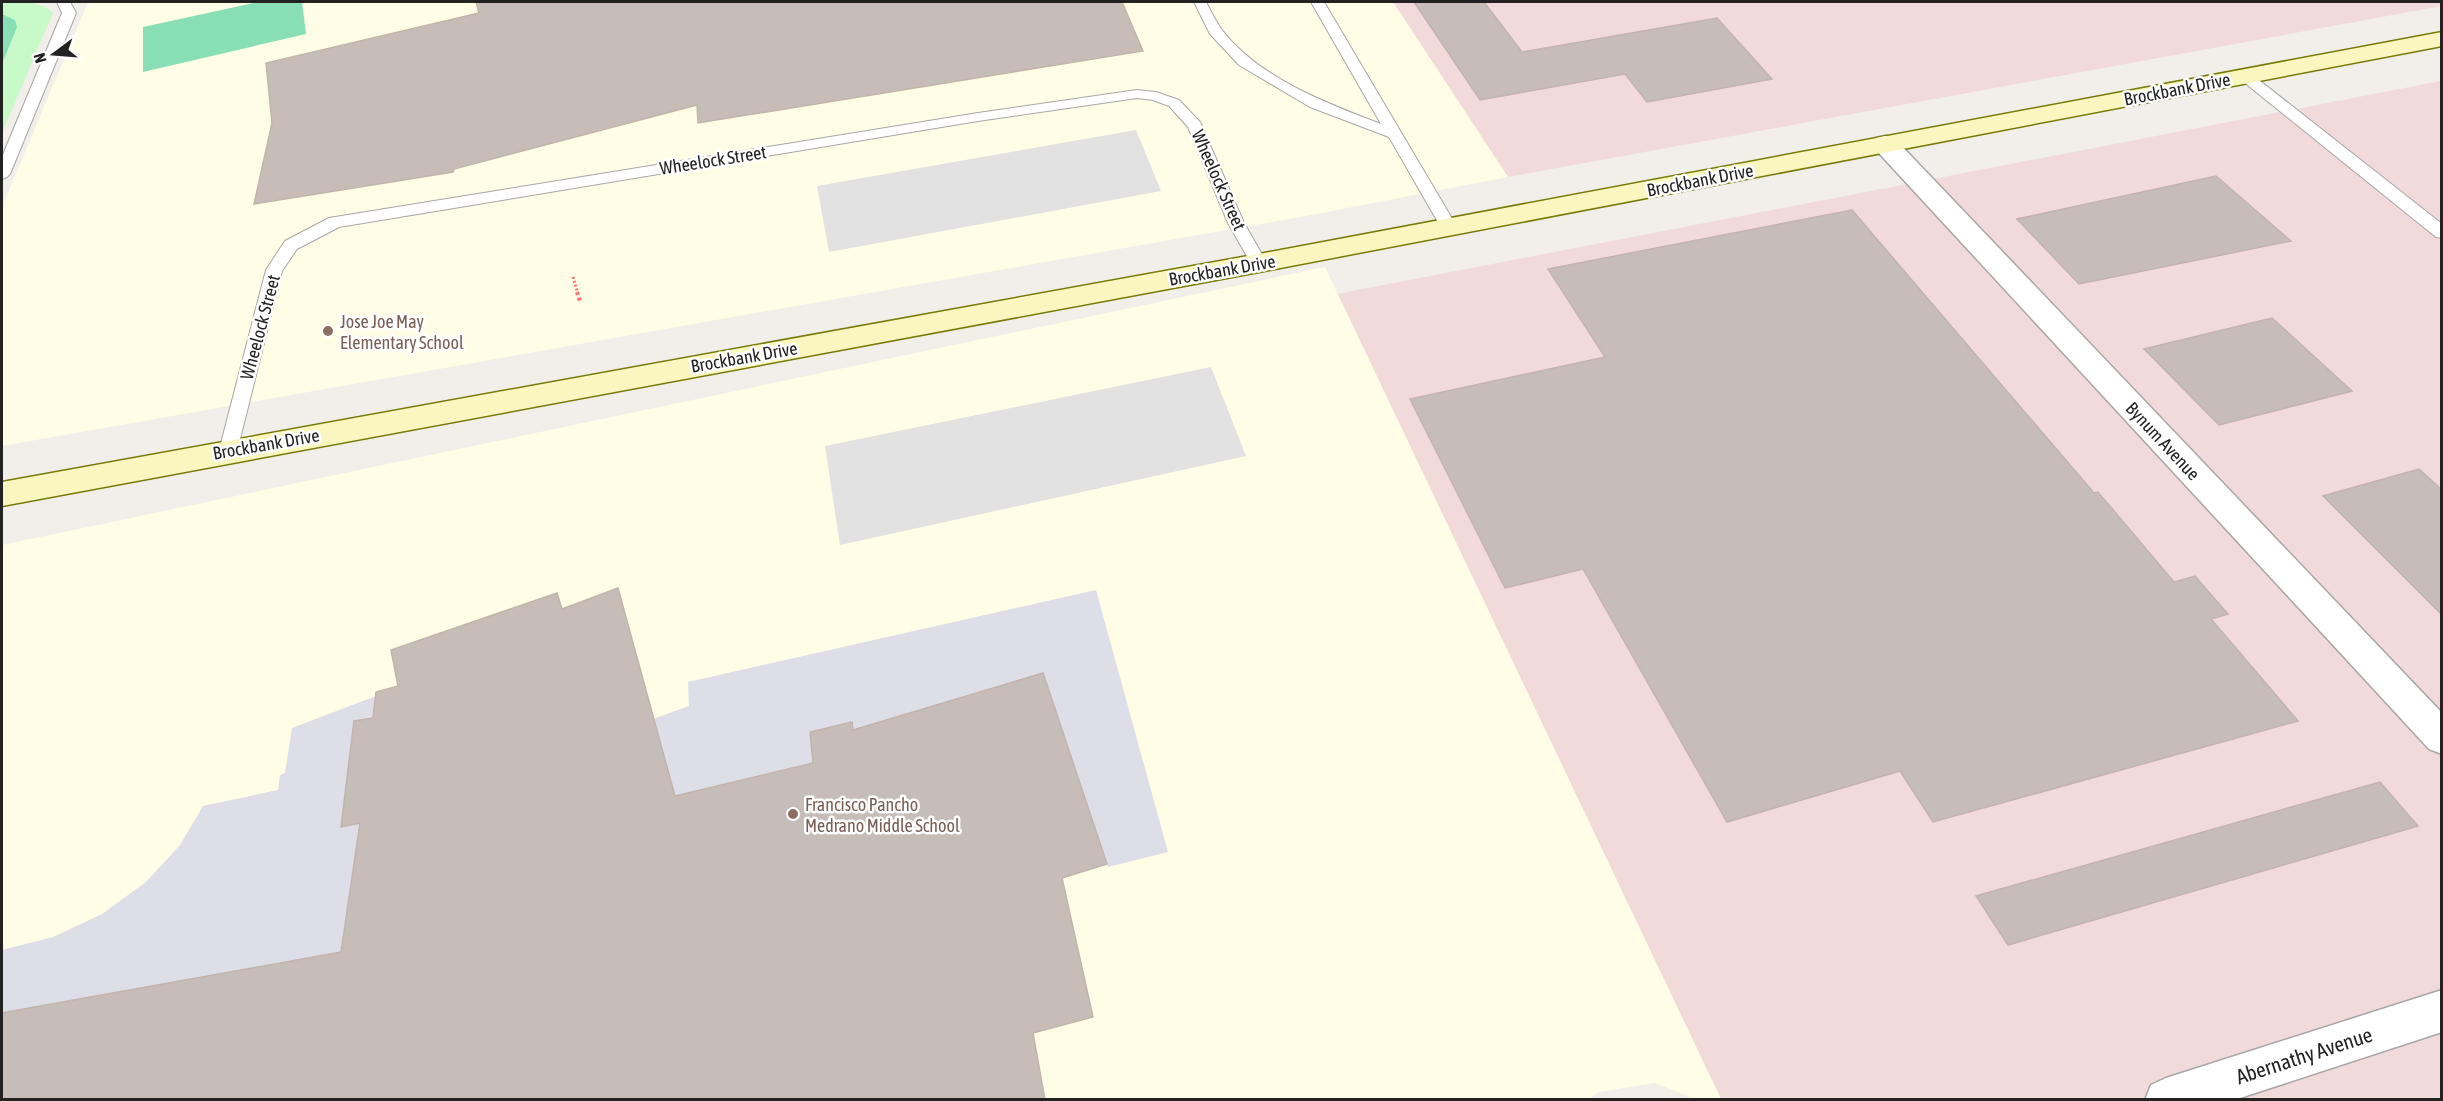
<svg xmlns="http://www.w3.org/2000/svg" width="2443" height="1101" viewBox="0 0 2443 1101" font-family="'Asap Condensed',sans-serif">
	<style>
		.commercial { fill: #f2d9da }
		.education { fill: #fffde5 }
		.park { fill: #c8f9c8 }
		.pitch { fill: #88dfb6 }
		.parking { fill: #e2e2e2 }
		.plaza { fill: #dddee8 }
		.building { fill: #c7bdb8; stroke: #c3b4ab; stroke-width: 1.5 }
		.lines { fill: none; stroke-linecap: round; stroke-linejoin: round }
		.lane-casing { stroke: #a6a6a6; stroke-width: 2 }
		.street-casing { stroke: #a6a6a6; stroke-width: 3 }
		.secondary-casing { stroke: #787b06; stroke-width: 3 }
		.path-far1 { stroke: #f97573; stroke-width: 3; stroke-dasharray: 2 2; stroke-linecap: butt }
		.path { stroke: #f97573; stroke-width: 4; stroke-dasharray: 3 3; stroke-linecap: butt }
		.lane { fill: #fff; fill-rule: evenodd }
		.street { fill: #fff; fill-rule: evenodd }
		.secondary { fill: #f9f7bf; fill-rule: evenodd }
		.education-dot { fill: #8d6e63; stroke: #fff; stroke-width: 2 }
		.labels { text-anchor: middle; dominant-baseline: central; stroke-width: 5; stroke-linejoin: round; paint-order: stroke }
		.street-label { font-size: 18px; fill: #222; stroke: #fff }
		.education-label { font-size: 18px; fill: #785e54; stroke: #fff; text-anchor: start }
		.near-street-label { font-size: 21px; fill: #222; stroke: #fff }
	</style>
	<rect width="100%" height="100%" fill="#f2eee9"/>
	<!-- commercial -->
	<g class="commercial">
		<path d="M1393 2H2441L2442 6 1508 177Z"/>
		<path d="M2441 81V1099H1721L1337 294Z"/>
	</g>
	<!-- education -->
	<g class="education">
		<path d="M88 2H1393L1508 177 1306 216 2 446V207Z"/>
		<path d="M1325 267 1721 1099H1695L1655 1083 1598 1092 1588 1100 2 1099V545Z"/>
	</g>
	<!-- park -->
	<path class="park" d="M2 2C22 2 39 0 53 13L2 133Z"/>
	<!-- pitch -->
	<g class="pitch">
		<path d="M258 2H302L306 34 143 72V27Z"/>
		<path d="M2 14 15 20 17 27 2 64Z"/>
	</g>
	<!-- parking -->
	<g class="parking">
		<path d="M1136 130 1161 191 829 252 817 186Z"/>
		<path d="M1211 367 1246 456 840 545 825 446Z"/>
	</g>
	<!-- plaza -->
	<g class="plaza">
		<path d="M1096 590 1168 852 1108 867 1043 673 853 730 852 722 810 733 813 763 661 799 653 719 689 706 688 682Z"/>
		<path d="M376 696 373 718 354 721 341 827 360 823 352 879 374 986 322 956 2 1013V950L53 937 102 914 146 882 180 845 203 806 278 790 280 775 285 773 292 728Z"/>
	</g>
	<!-- building -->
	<g class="building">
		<path d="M476 2H1122L1143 51 698 123 697 105 454 169 453 172 254 204 272 123 266 63 479 13Z"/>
		<path d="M1414 2H1484L1522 52 1717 18 1772 79 1647 102 1625 74 1480 100Z"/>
		<path d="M2216 176 2291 241 2079 284 2017 219Z"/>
		<path d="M1852 210 2094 493 2098 492 2174 582 2195 576 2228 614 2211 619 2298 721 1933 822 1900 771 1727 822 1583 569 1505 588 1410 399 1605 357 1548 269Z"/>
		<path d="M2272 318 2352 391 2219 425 2144 349Z"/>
		<path d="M2419 469 2442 490V615L2323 496Z"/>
		<path d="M618 588 675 796 813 763 810 732 852 722 853 730 1043 673 1107 864 1062 878 1093 1017 1033 1033 1045 1100H2V1013L341 952 360 823 341 827 354 721 373 718 376 692 398 686 391 650 557 593 562 609Z"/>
		<path d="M2380 782 2418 826 2008 945 1976 896Z"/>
	</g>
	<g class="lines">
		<!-- lane casing -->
		<g class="lane-casing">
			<g id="lane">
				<path d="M57 2H70L76 13 10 174 7 177 2 179V157L62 13Z"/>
				<path d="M1194 2H1206C1211 11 1216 22 1222 30 1259 78 1326 103 1381 124L1311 2H1324L1457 227 1455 231H1443L1389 137 1310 107 1239 65 1210 34Z"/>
				<path d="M2245 72 2250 73 2442 224V238L2436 237 2240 79 2238 76Z"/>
				<path d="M1137 90 1156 92 1179 100 1200 122 1244 223 1267 263 1265 267H1253L1228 223 1188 127 1169 106 1153 100 1137 98 978 121 339 227 297 249 282 271 237 451 235 456 228 458 221 456 219 451 266 270 285 241 329 218 978 113Z"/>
			</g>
		</g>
		<!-- street casing -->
		<g class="street-casing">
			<g id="street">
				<path d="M1885 136 1894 138 2442 713V754L2429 749 1876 150 1872 144 1876 138Z"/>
				<path d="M2442 990V1032L2234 1100H2145L2151 1085 2166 1078Z"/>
			</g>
		</g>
		<!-- secondary casing -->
		<g class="secondary-casing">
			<path id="secondary" d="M2442 32V46L1259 272 2 506V482L1259 254Z"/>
		</g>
		<!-- path-far1 -->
		<path class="path-far1" d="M573 277 578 294"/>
		<!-- path -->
		<path class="path" d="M577 292 580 301"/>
		<!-- lane -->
		<use href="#lane" class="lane"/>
		<!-- street -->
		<use href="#street" class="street"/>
		<!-- secondary -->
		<use href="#secondary" class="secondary"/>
	</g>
	<!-- markers -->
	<g class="education-dot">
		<circle cx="328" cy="331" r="6"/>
		<circle cx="793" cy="814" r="6"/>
	</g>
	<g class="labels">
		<!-- street labels -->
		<g class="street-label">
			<text transform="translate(2177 89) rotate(-11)">Brockbank Drive</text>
			<text transform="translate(713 160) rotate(-9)">Wheelock Street</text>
			<text transform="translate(1219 180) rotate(66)">Wheelock Street</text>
			<text transform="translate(1700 180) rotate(-11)">Brockbank Drive</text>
			<text transform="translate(1222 270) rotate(-10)">Brockbank Drive</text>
			<text transform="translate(260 327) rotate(-75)">Wheelock Street</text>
			<text transform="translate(744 357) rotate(-10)">Brockbank Drive</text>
			<text transform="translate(2163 441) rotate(47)">Bynum Avenue</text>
			<text transform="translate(266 444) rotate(-10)">Brockbank Drive</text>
		</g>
		<!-- education labels -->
		<g class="education-label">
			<text x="340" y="321">Jose Joe May<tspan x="340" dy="21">Elementary School</tspan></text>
			<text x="805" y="804">Francisco Pancho<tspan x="805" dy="21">Medrano Middle School</tspan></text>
		</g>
		<!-- near-street labels -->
		<g class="near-street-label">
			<text transform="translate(2304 1055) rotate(-18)">Abernathy Avenue</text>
		</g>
	</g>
	<!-- border -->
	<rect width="2443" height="1101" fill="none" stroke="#222222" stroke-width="6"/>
	<!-- north arrow -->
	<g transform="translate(54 54) rotate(254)" stroke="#ffffff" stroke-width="4.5" paint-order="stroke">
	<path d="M0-4.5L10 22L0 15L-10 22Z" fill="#222222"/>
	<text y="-9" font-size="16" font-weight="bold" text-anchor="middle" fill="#222222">N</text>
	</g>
</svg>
